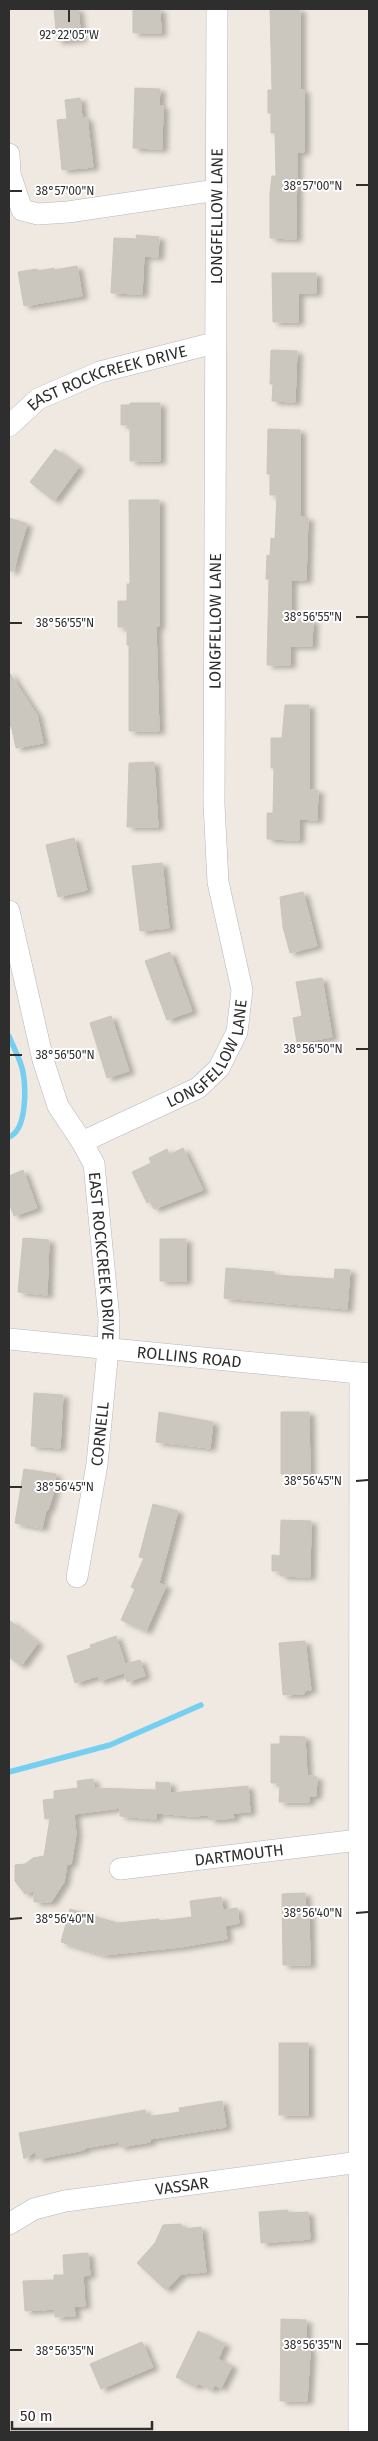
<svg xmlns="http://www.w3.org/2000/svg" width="378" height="2441" viewBox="0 0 378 2441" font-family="'Fira Sans',sans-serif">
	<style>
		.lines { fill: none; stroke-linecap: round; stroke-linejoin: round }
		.stream { stroke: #75cff0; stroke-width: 5.5 }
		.building { fill: #cbc7bf; stroke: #cbc5ba; filter: url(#shadow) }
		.minor-casing { stroke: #b4b7c1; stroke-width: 22 }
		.minor { stroke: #fff; stroke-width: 21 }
		.ticks { fill: none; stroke: #2e2e2e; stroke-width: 2 }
		.labels { text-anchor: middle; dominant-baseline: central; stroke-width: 4; stroke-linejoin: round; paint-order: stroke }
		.street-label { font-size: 16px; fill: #2e2e2e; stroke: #fff }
		.ticks-label { font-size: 12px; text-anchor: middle; fill: #2e2e2e; stroke: #fff; stroke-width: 4; stroke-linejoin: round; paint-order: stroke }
	</style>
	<defs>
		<filter id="shadow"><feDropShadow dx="5.5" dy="3" stdDeviation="2.5" flood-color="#0004"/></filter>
	</defs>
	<rect width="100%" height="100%" fill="#efe9e1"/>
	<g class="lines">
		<!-- stream -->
		<g class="stream">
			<path d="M9 1036C13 1047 21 1060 23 1072 26 1089 27 1130 9 1137"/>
			<path d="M9 1772 110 1745 201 1705"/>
		</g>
	</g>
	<!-- building -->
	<g class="building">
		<path d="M54 9H78L81 39 57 41Z"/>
		<path d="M133 9H160L161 33H133Z"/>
		<path d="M270 9H300V90H304V152H297L296 239 270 238V193L272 176H276L275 133H271V113H268V90H272Z"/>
		<path d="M135 88 160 89 159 106H163L162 149 133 148Z"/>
		<path d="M80 98 82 118H87L93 167 62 170 57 120 67 119 65 100Z"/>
		<path d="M136 235 159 237 158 257 144 256 142 294 111 293 114 238 137 239Z"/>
		<path d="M77 266 82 296 24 306 18 272 37 269 38 271 54 268V270Z"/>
		<path d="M272 273H316V293H298V322H273Z"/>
		<path d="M271 350 297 351 295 402 272 401 273 384H270Z"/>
		<path d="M130 403H160V461H130V425H121V405H130Z"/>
		<path d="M268 429 300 430V517L308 518 306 580H291V620H313L312 646H290V665H267L269 579H266L267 555 270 556 271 538 275 539 277 495H270V474H267Z"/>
		<path d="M55 449 79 467 54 501 30 482Z"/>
		<path d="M129 500H159V626L156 627 159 731H129V645H127V627H118V601H127V584H130Z"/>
		<path d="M9 518 27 524 13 571H9Z"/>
		<path d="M9 672 37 715 43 743 16 748 12 729 9 723Z"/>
		<path d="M285 705H309V790H318L317 820 299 819V840L267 839V813H273L274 768H271V738H282Z"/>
		<path d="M154 762 158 827H127L129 763Z"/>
		<path d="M74 838 87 890 58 897 46 845Z"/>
		<path d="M162 863 169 928 140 931 132 866Z"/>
		<path d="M303 892 317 946 290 953 283 927 280 897Z"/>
		<path d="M170 952 192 1011 167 1020 145 961Z"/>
		<path d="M322 978 332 1037 297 1043 293 1018 302 1016 296 982Z"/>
		<path d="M111 1016 129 1071 107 1078 90 1023Z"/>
		<path d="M183 1148 203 1190 154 1209 150 1201 147 1203 132 1172 151 1163 149 1158 167 1149 169 1155Z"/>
		<path d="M23 1170 37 1208 14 1216 9 1203V1176Z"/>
		<path d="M23 1238 49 1240 47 1295 18 1292Z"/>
		<rect x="160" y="1239" width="26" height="42"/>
		<path d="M226 1268 274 1272V1275L334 1279 335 1269 350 1270 347 1309 224 1298Z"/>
		<path d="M34 1393 63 1395 60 1448 31 1446Z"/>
		<path d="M159 1412 213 1422 210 1448 156 1442Z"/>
		<path d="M281 1412H309L310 1474H281Z"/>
		<path d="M24 1469 56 1474 53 1494 48 1510H46L42 1528 15 1523Z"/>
		<path d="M153 1504 178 1511 159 1583 166 1586 146 1631 121 1620 135 1589 131 1587 144 1558 139 1557Z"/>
		<path d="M281 1520 311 1521 310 1577 281 1576 280 1571H272V1555L280 1556Z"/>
		<path d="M9 1620 38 1643 21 1666 9 1657Z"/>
		<path d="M116 1636 125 1664 140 1660 145 1676 127 1682 124 1673 99 1681 98 1676 75 1683 67 1656 91 1648 90 1645Z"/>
		<path d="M305 1641 311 1690 304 1691V1694L283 1695 279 1643Z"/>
		<path d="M280 1736 305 1737 307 1776 317 1777 316 1796H309V1802H279L280 1783H271V1744H280Z"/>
		<path d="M93 1779 94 1788 156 1790V1782L170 1783V1793L248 1786 250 1812 233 1813 234 1818 210 1820 209 1815 191 1816 156 1813V1819L120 1816V1808L74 1814 76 1834 71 1864H67L64 1882 51 1902H34V1891L25 1894 15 1881V1865L25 1864 33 1858 44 1856 50 1818 45 1819 43 1800 54 1799V1791L78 1788 77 1781Z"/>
		<path d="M305 1893 306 1914 309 1913 310 1965H283L282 1894Z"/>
		<path d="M221 1897 223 1910 237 1908 239 1923 225 1926 227 1939 181 1947 104 1955 61 1942 70 1909 117 1923 159 1919V1921L192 1917 190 1901Z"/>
		<rect x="279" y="2043" width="29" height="72"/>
		<path d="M222 2101 226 2127 150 2139V2142L120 2147 119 2142 84 2148V2150L37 2159 36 2151 24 2159 19 2133 145 2110 146 2117 180 2112 179 2108Z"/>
		<path d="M288 2210V2213L308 2212 310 2239 261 2243 259 2212Z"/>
		<path d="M181 2224 182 2229 201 2227 206 2272 181 2274 166 2290 137 2263 155 2243 163 2225Z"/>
		<path d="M88 2253 90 2275 83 2276 85 2306H74L75 2316 55 2317V2309L25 2311 23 2281 54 2280V2275H64L63 2255Z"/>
		<path d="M281 2319 306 2320V2346H308L310 2353 307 2401H280Z"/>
		<path d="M198 2331 225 2344 218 2359 232 2366 221 2388 215 2385 212 2390 198 2383 196 2387 176 2377Z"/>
		<path d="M142 2342 153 2367 101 2389 90 2364Z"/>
	</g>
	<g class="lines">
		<!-- minor casing -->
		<g class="minor-casing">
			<g id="minor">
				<path d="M9 154 10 174 22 210 38 214 68 212 217 190"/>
				<path id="s1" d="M9 426 38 399 100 372 214 343"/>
				<path id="s2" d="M9 911 43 1060 58 1106 82 1142 94 1164 100 1227 109 1319 108 1349 97 1464 77 1577"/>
				<path id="s3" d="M82 1142 198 1088 219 1068 237 1032 242 990 218 882 214 804 217 9"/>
				<path id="s4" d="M9 1339 369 1374"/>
				<path id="s5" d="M120 1869 358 1840"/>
				<path id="s6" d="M9 2224 34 2209 65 2201 360 2162"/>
				<path d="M359 2432 360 1373"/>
			</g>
		</g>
		<!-- minor -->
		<use href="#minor" class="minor"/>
	</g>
	<!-- ticks -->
	<path class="ticks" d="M69 10V22M356 185H368M10 191H22M356 617H368M10 623H22M356 1049H368M10 1055H22M356 1481 368 1480M10 1487H22M356 1913 368 1912M10 1919 22 1918M356 2344H368M10 2350H22"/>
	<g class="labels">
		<!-- street labels -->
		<g class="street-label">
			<text stroke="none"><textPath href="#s3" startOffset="1016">LONGFELLOW LANE</textPath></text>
			<text stroke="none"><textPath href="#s1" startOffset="112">EAST ROCKCREEK DRIVE</textPath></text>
			<text stroke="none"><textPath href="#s3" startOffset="611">LONGFELLOW LANE</textPath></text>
			<text stroke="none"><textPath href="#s3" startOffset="162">LONGFELLOW LANE</textPath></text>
			<text stroke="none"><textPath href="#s2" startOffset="362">EAST ROCKCREEK DRIVE</textPath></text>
			<text stroke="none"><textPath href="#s4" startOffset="181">ROLLINS ROAD</textPath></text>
			<text transform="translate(100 1434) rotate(-84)">CORNELL</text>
			<text stroke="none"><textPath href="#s5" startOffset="120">DARTMOUTH</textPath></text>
			<text stroke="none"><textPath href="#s6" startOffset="179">VASSAR</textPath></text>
		</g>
	</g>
	<g class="ticks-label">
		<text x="69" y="39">92°22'05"W</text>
		<text x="313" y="190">38°57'00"N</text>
		<text x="65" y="195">38°57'00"N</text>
		<text x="313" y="621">38°56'55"N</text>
		<text x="65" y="627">38°56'55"N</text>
		<text x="313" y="1053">38°56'50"N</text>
		<text x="65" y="1059">38°56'50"N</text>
		<text x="313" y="1485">38°56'45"N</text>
		<text x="65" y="1491">38°56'45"N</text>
		<text x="313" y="1917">38°56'40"N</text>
		<text x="65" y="1923">38°56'40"N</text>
		<text x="313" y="2349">38°56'35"N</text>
		<text x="65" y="2355">38°56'35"N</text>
	</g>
	<!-- border -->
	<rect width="378" height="2441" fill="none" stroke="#2e2e2e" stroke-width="20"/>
	<!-- scale -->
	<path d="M12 2421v8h140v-8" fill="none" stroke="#2e2e2e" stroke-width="2.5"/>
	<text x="20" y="2421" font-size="15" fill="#2e2e2e" stroke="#ffffff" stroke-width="4" paint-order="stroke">50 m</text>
</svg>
